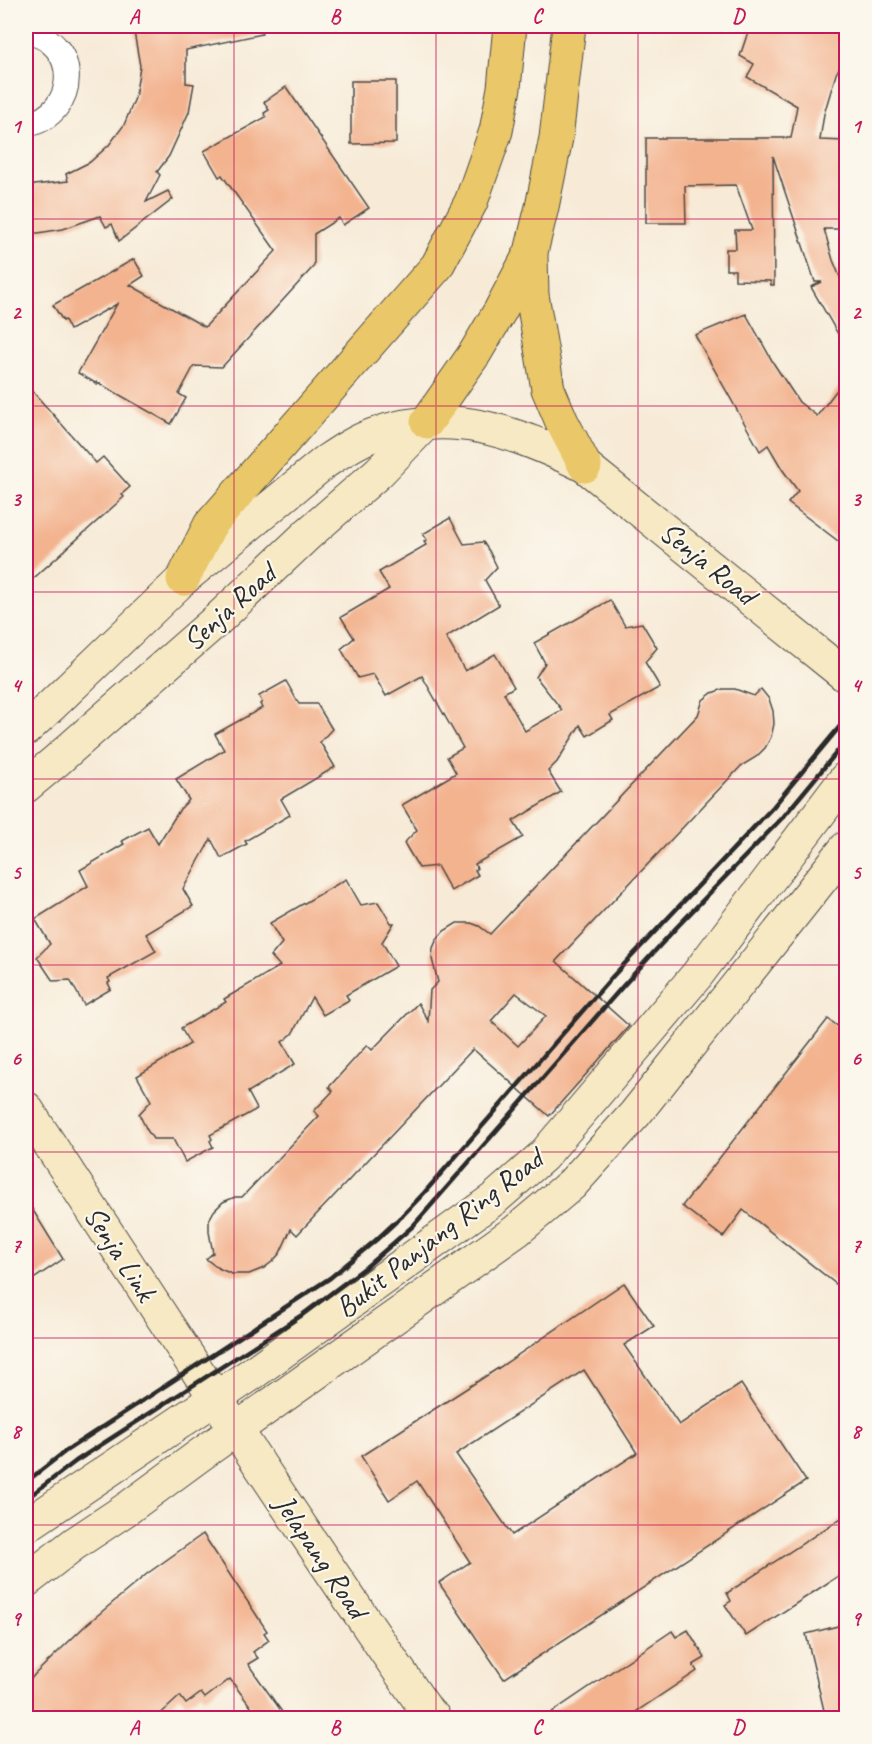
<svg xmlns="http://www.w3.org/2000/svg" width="872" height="1744" viewBox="0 0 872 1744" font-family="Caveat,sans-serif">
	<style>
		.building { fill: #f3b38f; fill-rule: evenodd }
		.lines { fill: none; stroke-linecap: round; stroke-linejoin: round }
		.street-casing { stroke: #4a4845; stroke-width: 26 }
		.secondary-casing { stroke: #4a4845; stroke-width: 35 }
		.highway-casing { stroke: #4a4845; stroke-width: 35 }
		.street { stroke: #fff; stroke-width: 24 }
		.secondary { stroke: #f7e9c3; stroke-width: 33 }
		.highway { stroke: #eac769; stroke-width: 33 }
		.rail { stroke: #2b2b2b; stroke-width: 4.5 }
		.grid { fill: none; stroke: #c2185b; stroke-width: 1.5; stroke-opacity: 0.55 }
		.labels { text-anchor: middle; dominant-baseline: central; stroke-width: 4.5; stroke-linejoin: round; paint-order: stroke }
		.street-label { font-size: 30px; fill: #2b2b2b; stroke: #fbf7ec }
		.neatline { fill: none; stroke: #c2185b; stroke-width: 2 }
		.grid-label { font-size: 20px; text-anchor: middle; font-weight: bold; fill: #c2185b }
	</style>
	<rect width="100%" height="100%" fill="#fbf7ec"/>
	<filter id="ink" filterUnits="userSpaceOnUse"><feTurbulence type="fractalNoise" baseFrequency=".0167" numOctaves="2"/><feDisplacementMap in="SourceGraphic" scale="12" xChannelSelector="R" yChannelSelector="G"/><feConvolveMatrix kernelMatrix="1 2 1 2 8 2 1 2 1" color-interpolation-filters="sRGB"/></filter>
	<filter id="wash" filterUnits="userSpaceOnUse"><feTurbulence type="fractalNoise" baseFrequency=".008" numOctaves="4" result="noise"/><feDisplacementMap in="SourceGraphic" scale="24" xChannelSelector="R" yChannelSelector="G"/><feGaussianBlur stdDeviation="1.35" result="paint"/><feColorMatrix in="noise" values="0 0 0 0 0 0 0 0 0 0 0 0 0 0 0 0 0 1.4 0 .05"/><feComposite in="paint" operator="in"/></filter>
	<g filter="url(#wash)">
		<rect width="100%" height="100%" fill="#f7ebd8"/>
		<g id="blocks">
			<!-- building -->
			<g class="building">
				<path d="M133 26H261L262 34 186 50V83L194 84 189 112 169 156 157 172 160 175 146 202 168 191 173 199 119 241 112 224 106 227 100 216 63 229 38 233H26V186L68 181 66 174 90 162 109 145 124 125 135 98 140 66Z"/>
				<path d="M750 26H846V55L836 74 824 114 820 140 846 141V229H824L833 260 846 292V348L811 287 822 282H815L773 156 774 285H771L770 281 735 280V270H726V249H736L735 230H752L736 185 685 186 686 223H646V138H791L797 106 747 77 754 64 740 56Z"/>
				<path d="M351 81H396V143L351 144Z"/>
				<path d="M286 87 369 208 343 225 339 218 314 234V266L222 367 194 366 179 394 186 398 171 424 97 382V384L78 373 117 304 70 330 65 320 63 321 53 305 134 259 144 276 130 285 205 327 276 251 222 175 219 177 204 151 266 117 264 113 269 110 264 102Z"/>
				<path d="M746 314 774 364 799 402 817 416 846 378V547L788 503 798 491 782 469 768 445 760 451 695 335Z"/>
				<path d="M26 384 96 463 103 457 130 487 122 494 124 497 26 585Z"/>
				<path d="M450 518 464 544 483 542 489 551 497 567 485 580 499 605 446 637 465 671 495 654 514 687 504 693 525 731 562 710 536 677 545 663 534 643 610 600 625 626 642 623 657 648 645 662 660 687 610 715 613 720 587 736 580 725 557 762 548 771 561 792 513 821 523 837 475 864 477 868 475 870 478 875 451 891 437 866 419 868 404 843 417 830 402 805 456 773 447 757 463 748 422 676 386 696 373 674 358 678 341 649 354 638 341 617 389 589 379 572 426 545 424 541 427 540 423 534Z"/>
				<path d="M286 681 299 704H317L332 729 320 742 335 767 281 799 290 815 245 841 247 844 221 858 211 839 183 889 193 906 146 934 156 951 108 978 110 982 108 983 111 989 84 1005 70 980 53 981 37 957 50 944 35 919 88 886 80 870 124 844 122 841 148 827 158 844 180 809 189 800 176 779 224 750 215 734 262 708 260 704 262 702 259 696Z"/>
				<path d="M723 689H735L754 696 761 689 769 699 773 711 774 724 771 737 765 748 756 757 741 766 556 961 629 1026 549 1116 473 1049 297 1235 291 1229 280 1253 273 1261 264 1268 249 1274H232L218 1268 206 1259 213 1253 209 1232V1220L214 1211 223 1202 235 1197H242L319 1116 314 1111 333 1091 329 1087 367 1045 372 1050 418 1003 428 1021 430 990 438 982 432 959 433 948 437 939 444 931 457 923H471L479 926 490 934 698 715 703 700 712 693ZM516 993 546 1016 518 1046 491 1021Z"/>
				<path d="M346 879 361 905 378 902 391 923H394L382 942 396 966 346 995 349 1000 323 1015 312 997 292 1034 282 1042 295 1064 248 1092 257 1109 210 1135 212 1139 210 1141 213 1147 185 1162 173 1139H153L147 1130 139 1114 151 1101 137 1076 190 1044 181 1028 226 1002 224 999 280 966 271 956 282 943 270 923Z"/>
				<path d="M828 1019 846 1032V1292L743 1210 723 1237 682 1206Z"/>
				<path d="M26 1199 63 1259 26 1284Z"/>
				<path d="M624 1283 654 1326 624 1345 679 1425 741 1384 806 1481 504 1679 439 1583 470 1562 417 1481 389 1500 361 1456 500 1367ZM584 1370 637 1453 512 1535 456 1454Z"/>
				<path d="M846 1515V1571L746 1636 725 1605 731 1601 727 1593Z"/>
				<path d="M203 1534 267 1631 264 1633 269 1640 253 1652 258 1658 248 1664 287 1719H260L230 1679 205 1698 201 1693 186 1704 180 1696 155 1719H26V1685L35 1674 86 1625 148 1573Z"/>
				<path d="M842 1625 844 1631H846V1719H826L806 1634Z"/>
				<path d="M688 1630 705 1658 693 1665 697 1671 625 1719H542L672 1631 676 1637Z"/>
			</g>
		</g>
	</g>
	<g filter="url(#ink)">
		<use href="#blocks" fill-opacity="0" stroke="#4a4845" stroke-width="1.5"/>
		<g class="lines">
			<!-- street casing -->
			<g class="street-casing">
				<path id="street" d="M26 32C81 40 80 114 26 125"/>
			</g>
			<!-- secondary casing -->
			<g class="secondary-casing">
				<g id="secondary">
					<path d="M26 729 53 704 183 579 325 462C340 452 356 441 373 435 450 407 515 431 585 466L846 676"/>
					<path d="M26 786 56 761 218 619 308 534 379 472 427 422"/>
					<path d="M26 1108C158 1311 290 1515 429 1714L434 1718"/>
					<path d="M26 1526 250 1375 494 1199 543 1156 697 975 846 778"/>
					<path d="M26 1581 74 1544 128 1508 200 1455 516 1231 572 1184 635 1114 846 848"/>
				</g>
			</g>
			<!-- highway casing -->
			<g class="highway-casing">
				<g id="highway">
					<path d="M531 256 532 295 548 389 562 422 585 466"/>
					<path d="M427 422 475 353 500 311 531 252 542 207 556 138 569 26"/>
					<path d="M183 579 210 525 437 266 471 202 496 131 504 88 510 26"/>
				</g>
			</g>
			<!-- street -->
			<use href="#street" class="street"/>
			<!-- secondary -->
			<use href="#secondary" class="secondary"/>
			<!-- highway -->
			<use href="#highway" class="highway"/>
			<!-- rail -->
			<g class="rail">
				<path d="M26 1482 67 1450 330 1278 376 1240 402 1216 424 1193 613 976 773 807 846 719"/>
				<path d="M26 1499 76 1461 302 1315 366 1267 413 1226 623 986 675 929 784 816 846 741"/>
			</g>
		</g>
	</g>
	<!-- grid -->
	<path class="grid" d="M234 26V1718M436 26V1718M638 26V1718M26 219H846M26 406H846M26 592H846M26 779H846M26 965H846M26 1152H846M26 1338H846M26 1525H846"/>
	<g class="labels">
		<!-- street labels -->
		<g class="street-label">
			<text transform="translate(708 563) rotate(39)">Senja Road</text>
			<text transform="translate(229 607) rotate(-42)">Senja Road</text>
			<text transform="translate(439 1233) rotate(-38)">Bukit Panjang Ring Road</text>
			<text transform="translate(120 1253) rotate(57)">Senja Link</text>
			<text transform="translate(321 1556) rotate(56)">Jelapang Road</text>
		</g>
	</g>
	<!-- margin -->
	<rect width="872" height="1744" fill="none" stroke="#fbf7ec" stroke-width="66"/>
	<rect x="33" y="33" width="806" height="1678" class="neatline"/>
	<g class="grid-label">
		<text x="134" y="23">A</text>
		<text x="335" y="23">B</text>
		<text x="537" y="23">C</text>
		<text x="738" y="23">D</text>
		<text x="16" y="133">1</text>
		<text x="856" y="133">1</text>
		<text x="16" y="319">2</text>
		<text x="856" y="319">2</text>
		<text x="16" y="506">3</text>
		<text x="856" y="506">3</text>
		<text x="16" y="692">4</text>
		<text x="856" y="692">4</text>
		<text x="16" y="879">5</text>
		<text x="856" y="879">5</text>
		<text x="16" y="1065">6</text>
		<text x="856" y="1065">6</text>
		<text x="16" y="1252">7</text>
		<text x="856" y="1252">7</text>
		<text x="16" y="1438">8</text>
		<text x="856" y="1438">8</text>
		<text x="16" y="1625">9</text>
		<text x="856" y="1625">9</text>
		<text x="134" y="1734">A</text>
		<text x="335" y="1734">B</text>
		<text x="537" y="1734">C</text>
		<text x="738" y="1734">D</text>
	</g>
</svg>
